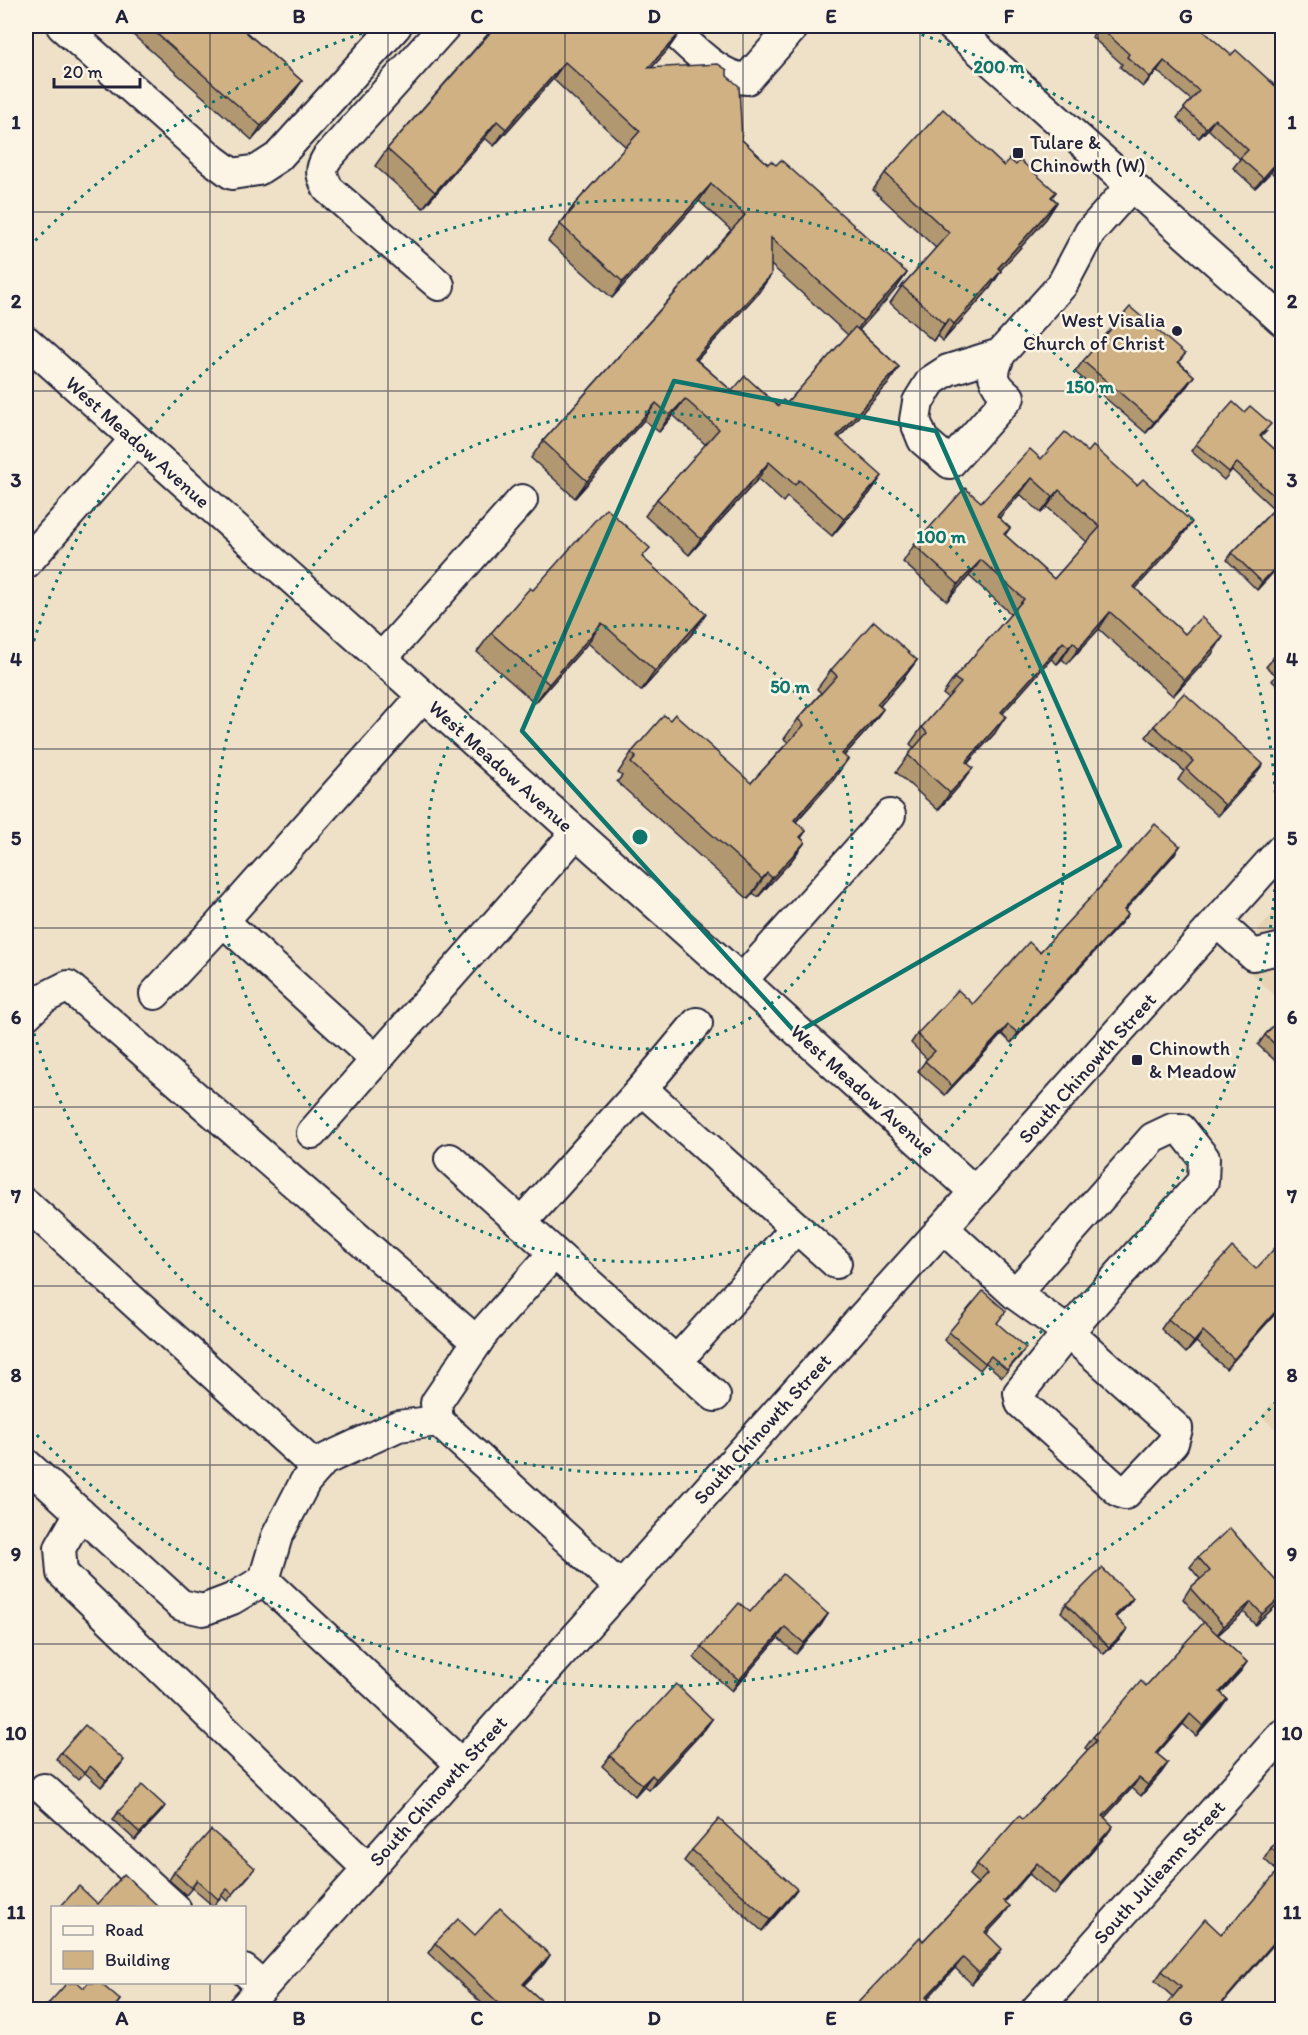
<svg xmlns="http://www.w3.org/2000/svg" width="1308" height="2035" viewBox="0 0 1308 2035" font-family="Itim,sans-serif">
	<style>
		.built { fill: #e5d3b3 }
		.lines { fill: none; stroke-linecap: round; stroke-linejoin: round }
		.minor-casing { stroke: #22223b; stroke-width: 34 }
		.minor { stroke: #fcf5e5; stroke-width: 30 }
		.wall { fill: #b29871; stroke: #22223b; stroke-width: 1.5; fill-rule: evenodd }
		.shaded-wall { fill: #917c5c; stroke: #22223b; stroke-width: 1.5 }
		.building { fill: #cfb183; stroke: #22223b; stroke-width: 1.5; fill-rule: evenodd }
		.marked { fill: none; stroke: #0f766e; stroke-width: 4.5; stroke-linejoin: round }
		.grid { fill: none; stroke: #22223b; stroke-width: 1.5; stroke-opacity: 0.55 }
		.ring { fill: none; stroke: #0f766e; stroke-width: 3; stroke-dasharray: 3 6 }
		.poi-dot { fill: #22223b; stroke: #fcf5e5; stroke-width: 2 }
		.labels { text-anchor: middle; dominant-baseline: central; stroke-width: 5; stroke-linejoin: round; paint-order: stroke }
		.poi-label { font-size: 20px; fill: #22223b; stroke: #fcf5e5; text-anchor: start }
		.street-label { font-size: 20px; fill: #22223b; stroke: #fcf5e5 }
		.centre { fill: #0f766e; stroke: #fcf5e5; stroke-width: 3 }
		.ring-label { font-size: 18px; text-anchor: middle; font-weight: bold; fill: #0f766e; stroke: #fcf5e5; stroke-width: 5; stroke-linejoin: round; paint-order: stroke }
		.neatline { fill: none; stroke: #22223b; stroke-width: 2 }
		.grid-label { font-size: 20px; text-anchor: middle; font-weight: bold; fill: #22223b }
	</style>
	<rect width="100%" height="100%" fill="#eee1c8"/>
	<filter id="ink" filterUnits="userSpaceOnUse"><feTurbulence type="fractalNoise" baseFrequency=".0167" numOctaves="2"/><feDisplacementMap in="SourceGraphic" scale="12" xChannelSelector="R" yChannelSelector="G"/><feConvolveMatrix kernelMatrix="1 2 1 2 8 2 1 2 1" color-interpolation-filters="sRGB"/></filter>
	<g filter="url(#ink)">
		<!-- built -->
		<g class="built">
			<path d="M1282 903V1002L1234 958Z"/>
			<path d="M1282 1392V1435L1261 1416Z"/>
		</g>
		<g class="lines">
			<!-- minor casing -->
			<g class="minor-casing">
				<g id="minor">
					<path d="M62 26 213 160 232 174 258 170 278 157 396 26"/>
					<path d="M668 26C689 44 718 78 747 79L794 26"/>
					<path d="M952 26 1282 320"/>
					<path d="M439 285 328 189C322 176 319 171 327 158L445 26"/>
					<path d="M26 341 739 978 975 1192"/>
					<path d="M1000 354C991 375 991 382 1009 397L950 463 923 440 915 420 918 402 931 381 948 370 1000 354 1062 285 1090 232 1132 185"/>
					<path d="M26 563 135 440"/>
					<path d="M381 659 522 500"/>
					<path d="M223 921 376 1060"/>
					<path d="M1217 922 1253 955 1282 948"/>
					<path d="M742 980 890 815"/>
					<path d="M155 994 223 921 423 696"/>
					<path d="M26 1015 44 998 68 986 477 1342"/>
					<path d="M697 1023 642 1089 521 1223 715 1396"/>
					<path d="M642 1089 836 1263"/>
					<path d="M312 1133 576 833"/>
					<path d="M450 1159 521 1223"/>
					<path d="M26 1204 317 1468"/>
					<path d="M943 1228 1015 1294 1068 1332 1177 1429 1173 1443 1125 1494 1120 1492 1021 1403 1019 1393 1068 1332 1203 1181 1204 1158 1181 1129H1172L1153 1138 1015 1294"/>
					<path d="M554 1253 484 1332 436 1403 438 1421 620 1587"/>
					<path d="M676 1362 796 1228"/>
					<path d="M438 1421 398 1426 324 1460 305 1482 277 1536 264 1580 462 1765"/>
					<path d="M26 1464 181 1605 203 1610 232 1599 264 1580"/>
					<path d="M80 1513 60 1548 62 1573 368 1869"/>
					<path d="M44 1789 175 1908"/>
					<path d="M244 1970 263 1986"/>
					<path d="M242 2010 1282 849"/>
					<path d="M1036 2010 1282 1735"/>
				</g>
			</g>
			<!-- minor -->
			<use href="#minor" class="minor"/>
		</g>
		<!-- wall -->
		<g class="wall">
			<path d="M123 26H239L302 81 292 95 252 140Z"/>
			<path d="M495 26H668L678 35 666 52 651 68 727 76 742 140 768 164 907 273 895 290 859 330 899 367 888 384 839 438 870 493 832 536 787 497 783 502 758 479 689 555 645 516 657 499 706 445 673 415 659 432 644 420 575 498 531 458 543 441 731 230 699 201 612 298 548 241 574 205 626 147 553 79 494 146 485 138 423 208 375 166 387 149ZM771 265 848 335 787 403 778 406 732 391 697 360 759 292Z"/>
			<path d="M1086 26H1202L1200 28 1282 103V182L1271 172 1255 188 1233 168 1240 159 1208 129 1199 138 1177 118 1191 100 1157 71 1143 87 1120 67 1122 64 1092 37 1094 33Z"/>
			<path d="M1016 165 1056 192 1052 197 1057 202 1046 219 1000 270 1001 271 990 288 943 341 937 336 933 341 890 303 902 286 936 248 873 190 885 173Z"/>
			<path d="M1185 354 1179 362 1194 376 1187 386 1146 433 1075 372 1083 361Z"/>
			<path d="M1266 432 1261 437 1282 456V532L1277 538 1282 563 1257 590 1227 560 1232 553 1274 509 1232 470 1224 480 1191 451 1196 444Z"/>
			<path d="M1041 459 1180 539 1135 589 1185 634 1212 654 1173 696 1099 629 1067 664 1062 659 1057 664 1051 659 1003 713 995 733 968 763 961 784 938 810 896 772 914 748 910 744 922 727 948 698 943 694 954 678 1011 614 969 576 947 601 903 562 914 545 981 502ZM1020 494 1041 513 1047 507 1087 542 1054 579 1005 535 1010 528 999 518Z"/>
			<path d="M643 558 706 614 692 634 641 691 588 643 535 703 477 652 491 633 533 590Z"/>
			<path d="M1282 639V690L1272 681 1276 675 1266 667 1281 649 1278 646Z"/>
			<path d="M917 660 903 679 880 706 883 709 869 728 844 756 834 779 796 822 806 831 801 838 805 842 791 861 758 897 753 893 748 899 617 782 622 776 618 773 631 753 751 783 788 742 784 739 798 719 821 693 817 689 831 670Z"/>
			<path d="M1154 726 1255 775 1218 816 1178 780 1184 771 1146 737Z"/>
			<path d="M1180 846 1173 856 1124 911 1128 914 1121 923 1011 1043 1002 1034 945 1095 918 1071 927 1059 911 1043 917 1034 973 1004 1040 952 1098 891 1104 881Z"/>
			<path d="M1282 1016V1067L1258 1045 1265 1035Z"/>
			<path d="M1282 1306 1226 1369 1196 1342 1186 1353 1161 1329 1168 1319Z"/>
			<path d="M997 1323 1021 1355 1002 1377 986 1363 980 1370 944 1340 949 1332Z"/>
			<path d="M1198 1557 1279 1603 1255 1625 1244 1612 1218 1635 1247 1662 1240 1672 1221 1693 1227 1699 1220 1709 1196 1736 1183 1724 1157 1754 1168 1763 1161 1773 1141 1796 1132 1788 1104 1818 1106 1836 1054 1895 1029 1874 1005 1902 1002 1917 986 1934 995 1959 972 1984 955 1968 927 1999 851 2010 923 1941 978 1883 969 1875 977 1864 1023 1819 1088 1750 1085 1748 1093 1737 1146 1686 1204 1623 1183 1599 1190 1588 1200 1579 1190 1567Z"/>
			<path d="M1133 1598 1128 1605 1116 1617 1122 1636 1104 1654 1061 1612 1066 1604Z"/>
			<path d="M750 1612 828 1614 821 1625 796 1654 778 1638 732 1691 694 1658 701 1647Z"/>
			<path d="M712 1719 705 1729 649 1790 644 1786 635 1796 602 1766 610 1756Z"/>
			<path d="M61 1752 119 1767 101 1787 85 1773 78 1780 56 1759Z"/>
			<path d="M118 1812 160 1813 135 1840 113 1820Z"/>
			<path d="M1282 1835V1935L1173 1997 1155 1981 1162 1971 1221 1934 1249 1905 1278 1872 1264 1859 1271 1848Z"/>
			<path d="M692 1850 789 1900 762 1931 684 1861Z"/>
			<path d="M174 1872 250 1875 227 1901 222 1896 213 1906 192 1888 186 1895 169 1880Z"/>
			<path d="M475 1935 550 1955 544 1964 524 1985 552 2010H489L428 1953 435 1943Z"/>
			<path d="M84 1988 120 2000 113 2010H44L49 2003Z"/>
		</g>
		<!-- shaded-wall -->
		<g class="shaded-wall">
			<path d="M678 35 666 52 636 85 648 68Z"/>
			<path d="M1164 61 1157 71 1143 87 1150 77Z"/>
			<path d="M565 62 553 79 494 146 506 129Z"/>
			<path d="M302 81 292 95 252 140 261 126Z"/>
			<path d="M1215 119 1208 129 1199 138 1206 128Z"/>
			<path d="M497 121 485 138 423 208 435 192Z"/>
			<path d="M1278 161 1271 172 1255 188 1263 178Z"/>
			<path d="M711 184 699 201 612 298 623 282Z"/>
			<path d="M1057 202 1046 219 987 285 998 268Z"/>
			<path d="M1001 271 990 288 943 341 954 324Z"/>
			<path d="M907 273 895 290 852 338 863 321Z"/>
			<path d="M771 275 759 292 683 375 695 359Z"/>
			<path d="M949 319 937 336 933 341 944 324Z"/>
			<path d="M899 367 888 384 825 453 837 436Z"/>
			<path d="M1194 376 1187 386 1146 433 1154 422Z"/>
			<path d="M685 399 673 415 659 432 670 415Z"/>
			<path d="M656 403 644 420 575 498 587 481Z"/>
			<path d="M769 462 758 479 689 555 701 539Z"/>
			<path d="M882 476 870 493 832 536 844 519Z"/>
			<path d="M1032 478 1020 494 986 533 997 516Z"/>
			<path d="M1059 490 1047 507 1041 513 1053 497Z"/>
			<path d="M1192 522 1180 539 1122 604 1134 587Z"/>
			<path d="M981 560 969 576 947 601 958 584Z"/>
			<path d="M1282 561V563L1257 590 1262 582Z"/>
			<path d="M1110 612 1099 629 1067 664 1079 648Z"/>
			<path d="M706 614 692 634 641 691 655 671Z"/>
			<path d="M602 623 588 643 535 703 549 684Z"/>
			<path d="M1223 637 1212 654 1173 696 1185 680Z"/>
			<path d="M1063 642 1051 659 990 728 1001 712Z"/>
			<path d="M1073 642 1062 659 1057 664 1069 647Z"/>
			<path d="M917 660 903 679 864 724 877 704Z"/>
			<path d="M883 709 869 728 828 773 842 754Z"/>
			<path d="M1006 716 995 733 954 778 966 762Z"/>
			<path d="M848 759 834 779 780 839 794 820Z"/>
			<path d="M1263 764 1255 775 1218 816 1225 805Z"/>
			<path d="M973 768 961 784 938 810 950 793Z"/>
			<path d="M805 842 791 861 758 897 772 878Z"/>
			<path d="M1180 846 1173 856 1117 919 1124 910Z"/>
			<path d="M767 873 753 893 748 899 762 879Z"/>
			<path d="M1128 914 1121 923 1011 1043 1018 1033Z"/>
			<path d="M1008 1025 1002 1034 945 1095 952 1086Z"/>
			<path d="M1282 1304V1306L1226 1369 1234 1359Z"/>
			<path d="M1203 1331 1196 1342 1186 1353 1194 1342Z"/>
			<path d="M1282 1596V1598L1279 1603 1255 1625 1262 1614Z"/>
			<path d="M1133 1598 1128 1605 1110 1624 1115 1616Z"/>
			<path d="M1251 1602 1244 1612 1216 1636 1224 1626Z"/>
			<path d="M828 1614 821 1625 796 1654 804 1643Z"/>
			<path d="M785 1627 778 1638 732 1691 739 1680Z"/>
			<path d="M1127 1629 1122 1636 1104 1654 1109 1647Z"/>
			<path d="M1247 1662 1240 1672 1212 1702 1220 1692Z"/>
			<path d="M1227 1699 1220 1709 1196 1736 1203 1726Z"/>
			<path d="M1190 1714 1183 1724 1149 1763 1156 1753Z"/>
			<path d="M712 1719 705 1729 649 1790 656 1779Z"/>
			<path d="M124 1760 119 1767 101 1787 106 1780Z"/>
			<path d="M1168 1763 1161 1773 1141 1796 1148 1785Z"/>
			<path d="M652 1775 644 1786 635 1796 642 1785Z"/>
			<path d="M1139 1778 1132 1788 1096 1827 1103 1816Z"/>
			<path d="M165 1806 160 1813 135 1840 140 1833Z"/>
			<path d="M1113 1826 1106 1836 1054 1895 1061 1885Z"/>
			<path d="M1037 1863 1029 1874 996 1911 1004 1901Z"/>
			<path d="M797 1889 789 1900 762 1931 770 1920Z"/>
			<path d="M1010 1906 1002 1917 978 1943 985 1932Z"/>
			<path d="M1282 1933V1935L1217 2010H1216Z"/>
			<path d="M1002 1949 995 1959 972 1984 979 1973Z"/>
			<path d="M550 1955 544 1964 516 1993 523 1984Z"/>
			<path d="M963 1958 955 1968 919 2008 926 1997Z"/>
		</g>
		<!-- building -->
		<g class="building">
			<path d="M148 26H239L302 81 261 126Z"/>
			<path d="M496 26H668L678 35 648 68 718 64 727 70V76L739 86 742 140 768 164 771 161 776 165 781 160 907 273 863 321 771 238V275L695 359 732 391 745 376 778 406 783 400 787 403 855 327 899 367 837 436 882 476 844 519 799 480 795 485 769 462 701 539 657 499 719 429 685 399 670 415 656 403 587 481 543 441 745 215 711 184 623 282 560 224 574 208V205L640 131 565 62 506 129 497 121 435 192 387 149Z"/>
			<path d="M1099 26H1201L1199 27 1231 55 1236 50 1282 92V99L1280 101 1282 103V166L1278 161 1263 178 1240 158 1248 150 1215 119 1206 128 1184 108 1199 91 1164 61 1150 77 1127 57 1129 54Z"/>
			<path d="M943 109 1004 166 1009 159 1016 165 1020 160 1056 192 1051 197 1057 202 998 268 1001 271 954 324 949 319 944 324 902 286 949 233 885 173Z"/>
			<path d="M1130 307 1185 354 1178 362 1194 376 1154 422 1083 361Z"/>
			<path d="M1233 402 1244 412 1250 406 1271 424 1260 436 1282 456V530L1276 538 1282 544V561L1262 582 1232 553 1281 502 1237 463 1229 472 1196 444Z"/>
			<path d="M1065 432 1088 452 1093 446 1137 485 1143 479 1192 522 1134 587 1185 634 1201 617 1223 637 1185 680 1110 612 1079 648 1073 642 1069 647 1063 642 1001 712 1006 716 966 762 973 768 950 793 908 755 927 733 922 727 961 683 954 678 1024 599 981 560 958 584 914 545 965 488 981 502 1030 449 1041 459ZM1032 478 1053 497 1059 490 1100 527 1054 579 1004 534 1010 528 997 516Z"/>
			<path d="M606 508 650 548 642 557 706 614 655 671 602 623 549 684 491 633 530 588 533 590Z"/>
			<path d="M874 621 917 660 877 704 883 709 842 754 848 759 794 820 806 831 800 837 805 842 772 878 767 873 762 879 631 763 636 757 631 753 664 715 670 720 675 714 751 783 804 725 798 719 837 676 831 670Z"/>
			<path d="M1282 647V678L1277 673 1282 668 1272 659Z"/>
			<path d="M1184 693 1263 764 1225 805 1186 769 1193 761 1154 726Z"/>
			<path d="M1155 824 1180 846 1124 910 1128 914 1018 1033 1008 1025 952 1086 925 1061 935 1051 917 1034 958 990 973 1004 1029 942 1040 952 1105 882 1104 881Z"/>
			<path d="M1282 1016V1051L1265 1035Z"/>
			<path d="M1282 1240V1304L1234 1359 1203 1331 1194 1342 1168 1319 1232 1247 1256 1269Z"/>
			<path d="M983 1291 1006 1311 997 1323 1026 1348 1007 1370 991 1356 985 1363 949 1332Z"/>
			<path d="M1230 1528 1282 1588V1596L1262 1614 1251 1602 1224 1626 1190 1588 1210 1571 1198 1557Z"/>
			<path d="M1102 1568 1133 1598 1115 1616 1127 1629 1109 1647 1066 1604Z"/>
			<path d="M783 1574 828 1614 804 1643 785 1627 739 1680 701 1647 739 1603 750 1612Z"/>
			<path d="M1204 1622 1247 1662 1220 1692 1227 1699 1203 1726 1190 1714 1156 1753 1168 1763 1148 1785 1139 1778 1103 1816 1113 1826 1061 1885 1037 1863 1004 1901 1010 1906 985 1932 1002 1949 979 1973 963 1958 926 1997 939 2010H851L920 1937 923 1941 987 1874 977 1864 1019 1816 1023 1819 1096 1741 1093 1737 1141 1681 1146 1686Z"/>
			<path d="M676 1684 712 1719 656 1779 652 1775 642 1785 610 1756Z"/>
			<path d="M85 1725 124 1760 106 1780 90 1766 84 1773 61 1752Z"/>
			<path d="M142 1785 165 1806 140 1833 118 1812Z"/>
			<path d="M719 1819 797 1889 770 1920 692 1850Z"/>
			<path d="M211 1830 255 1868 233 1894 227 1889 218 1899 197 1880 191 1888 174 1872Z"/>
			<path d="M1282 1835V1858L1271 1848Z"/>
			<path d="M1282 1866V1933L1216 2010H1162L1181 1987 1162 1971 1205 1919 1221 1934 1249 1905Z"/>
			<path d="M124 1874 160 1908H63L61 1906 79 1886 98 1904Z"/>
			<path d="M500 1908 550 1955 523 1984 552 2010H506L435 1943 458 1919 475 1935Z"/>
			<path d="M67 1983H78L84 1988 88 1983H100L120 2000 112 2010H57L49 2003Z"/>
		</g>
	</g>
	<!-- marked area -->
	<path class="marked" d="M674 381 936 431 1120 846 796 1033 522 731Z"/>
	<!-- grid -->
	<path class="grid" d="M210 26V1908M388 26V2010M565 26V2010M743 26V2010M920 26V2010M1098 26V2010M26 212H1282M26 391H1282M26 570H1282M26 749H1282M26 928H1282M26 1107H1282M26 1286H1282M26 1465H1282M26 1644H1282M26 1823H1282M210 1982V2010"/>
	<!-- distance rings -->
	<g class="ring">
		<circle cx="640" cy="837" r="212"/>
		<circle cx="640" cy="837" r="425"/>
		<path d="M26 667A637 637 0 1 1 26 1007"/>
		<path d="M1282 1395A850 850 0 0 1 29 1427M29 247A850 850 0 0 1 384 26M896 26A850 850 0 0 1 1282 279"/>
	</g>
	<!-- markers -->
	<g class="poi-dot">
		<rect x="1012" y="147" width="12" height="12" rx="3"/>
		<circle cx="1177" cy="331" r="6"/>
		<rect x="1131" y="1054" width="12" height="12" rx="3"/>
	</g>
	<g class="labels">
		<!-- poi labels -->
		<g class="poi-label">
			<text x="1030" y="142">Tulare &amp;<tspan x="1030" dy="23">Chinowth (W)</tspan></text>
			<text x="1165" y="320" text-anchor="end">West Visalia<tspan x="1165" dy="23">Church of Christ</tspan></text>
			<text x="1149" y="1048">Chinowth<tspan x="1149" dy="23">&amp; Meadow</tspan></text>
		</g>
		<!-- street labels -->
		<g class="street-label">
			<text transform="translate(138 442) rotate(42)">West Meadow Avenue</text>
			<text transform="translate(501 766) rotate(42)">West Meadow Avenue</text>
			<text transform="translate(1087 1068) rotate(-48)">South Chinowth Street</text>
			<text transform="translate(863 1090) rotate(42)">West Meadow Avenue</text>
			<text transform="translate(762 1429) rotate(-48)">South Chinowth Street</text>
			<text transform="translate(438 1791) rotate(-48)">South Chinowth Street</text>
			<text transform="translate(1159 1872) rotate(-48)">South Julieann Street</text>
		</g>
	</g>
	<circle cx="640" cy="837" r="9" class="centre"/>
	<g class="ring-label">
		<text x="999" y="73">200 m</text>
		<text x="1090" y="393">150 m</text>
		<text x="941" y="543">100 m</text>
		<text x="790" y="693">50 m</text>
	</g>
	<!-- margin -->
	<rect width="1308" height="2035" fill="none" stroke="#fcf5e5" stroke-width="66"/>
	<!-- legend -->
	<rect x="51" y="1906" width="195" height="78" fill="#fcf5e5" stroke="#a5a1a1" stroke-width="1.5"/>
	<rect x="63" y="1926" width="30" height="9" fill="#fcf5e5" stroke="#a5a1a1" stroke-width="1.5"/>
	<text x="105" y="1936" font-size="18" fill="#22223b">Road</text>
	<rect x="63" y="1951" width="30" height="18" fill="#cfb183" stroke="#a5a1a1" stroke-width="1.5"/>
	<text x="105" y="1966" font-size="18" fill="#22223b">Building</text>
	<!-- scale -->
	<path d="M54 78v9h86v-9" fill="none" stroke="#22223b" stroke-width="3"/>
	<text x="63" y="78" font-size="18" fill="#22223b" stroke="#fcf5e5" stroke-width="4.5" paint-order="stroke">20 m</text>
	<rect x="33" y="33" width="1242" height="1969" class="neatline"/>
	<g class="grid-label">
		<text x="122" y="23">A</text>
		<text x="299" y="23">B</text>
		<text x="477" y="23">C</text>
		<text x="654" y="23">D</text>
		<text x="831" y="23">E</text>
		<text x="1009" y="23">F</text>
		<text x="1186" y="23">G</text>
		<text x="16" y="129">1</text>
		<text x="1292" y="129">1</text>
		<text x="16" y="308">2</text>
		<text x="1292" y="308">2</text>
		<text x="16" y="487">3</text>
		<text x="1292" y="487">3</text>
		<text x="16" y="666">4</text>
		<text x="1292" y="666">4</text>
		<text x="16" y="845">5</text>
		<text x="1292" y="845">5</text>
		<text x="16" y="1024">6</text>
		<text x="1292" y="1024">6</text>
		<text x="16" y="1203">7</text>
		<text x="1292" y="1203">7</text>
		<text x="16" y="1382">8</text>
		<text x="1292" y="1382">8</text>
		<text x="16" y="1561">9</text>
		<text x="1292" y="1561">9</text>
		<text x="16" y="1740">10</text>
		<text x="1292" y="1740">10</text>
		<text x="16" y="1919">11</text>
		<text x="1292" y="1919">11</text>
		<text x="122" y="2025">A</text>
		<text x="299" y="2025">B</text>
		<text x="477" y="2025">C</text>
		<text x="654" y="2025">D</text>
		<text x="831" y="2025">E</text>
		<text x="1009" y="2025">F</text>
		<text x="1186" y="2025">G</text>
	</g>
</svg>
